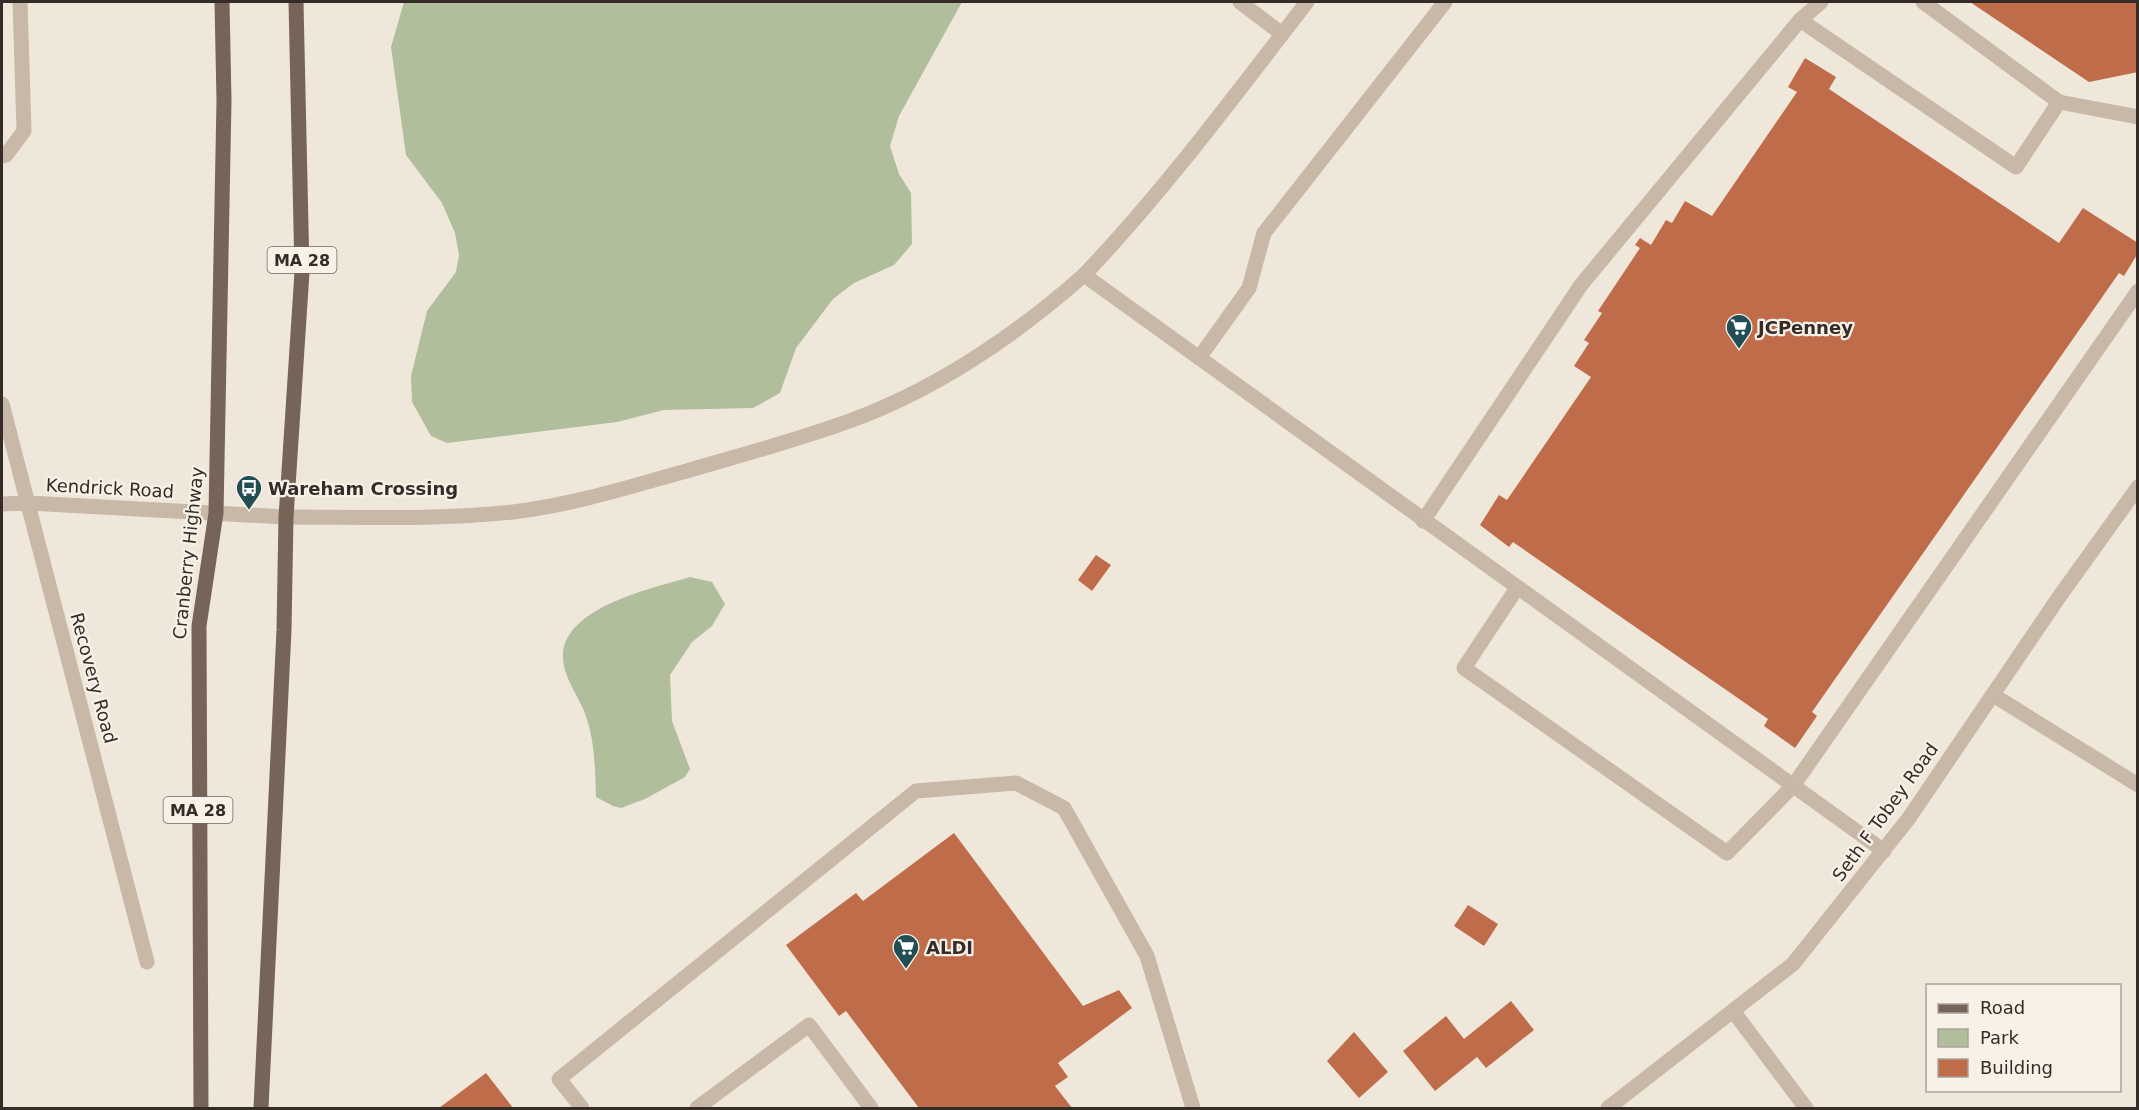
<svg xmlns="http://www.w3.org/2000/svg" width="2139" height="1110" viewBox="0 0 2139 1110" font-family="'DejaVu Sans',sans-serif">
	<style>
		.green { fill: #b1be9c }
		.building { fill: #bf6c4a }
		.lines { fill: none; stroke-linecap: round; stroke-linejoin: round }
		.lane { stroke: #c7b8a8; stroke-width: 15 }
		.street { stroke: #c7b8a8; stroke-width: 15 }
		.primary { stroke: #766459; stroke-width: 15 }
		.labels { text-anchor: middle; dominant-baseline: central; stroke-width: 4.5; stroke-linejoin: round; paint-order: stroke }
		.shield { fill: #f8f1e7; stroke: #706761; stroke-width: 1.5 }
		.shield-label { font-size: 16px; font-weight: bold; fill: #352c28 }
		.poi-label { font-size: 18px; font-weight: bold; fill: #352c28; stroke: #f8f1e7; text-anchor: start }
		.street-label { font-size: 18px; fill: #352c28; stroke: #f8f1e7 }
	</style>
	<rect width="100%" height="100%" fill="#f0e7db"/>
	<!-- green -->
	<g class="green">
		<path d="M404 2H962L899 116 890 146 899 174 911 193 912 244 894 265 854 283 833 299 796 348 780 393 753 408 664 410 617 422 447 443 431 436 412 402 411 376 427 311 456 272 459 255 455 233 442 203 406 155 391 47Z"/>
		<path d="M690 577 712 582 725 604 712 626 692 642 670 675 672 721 690 769 685 777 645 799 621 808 613 806 596 797C595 767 595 739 584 711 578 697 569 684 565 670 547 610 651 589 690 577Z"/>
	</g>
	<!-- building -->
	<g class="building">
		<path d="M1970 2H2138V72L2089 82Z"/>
		<path d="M1805 58 1836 77 1829 89 2059 243 2083 208 2138 243V253L2124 276 2119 273 1812 712 1817 716 1795 748 1764 726 1768 719 1513 542 1509 547 1480 525 1499 495 1507 500 1591 377 1574 366 1589 343 1584 340 1602 313 1598 311 1640 248 1635 245 1640 238 1651 245 1666 220 1672 223 1685 201 1712 216 1797 92 1788 87Z"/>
		<path d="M1096 555 1111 565 1092 591 1078 580Z"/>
		<path d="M954 833 1083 1006 1119 990 1132 1008 1058 1063 1068 1077 1055 1086 1072 1108H919L846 1011 839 1016 786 945 856 893 863 901Z"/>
		<path d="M1468 905 1498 924 1484 946 1454 926Z"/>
		<path d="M1511 1001 1534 1030 1486 1068 1477 1057 1435 1091 1403 1051 1446 1016 1464 1039Z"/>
		<path d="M1354 1032 1388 1072 1359 1098 1327 1061Z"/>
		<path d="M486 1073 513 1108H439Z"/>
	</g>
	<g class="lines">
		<!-- lane -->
		<g class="lane">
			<path d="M1240 2 1282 34"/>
			<path d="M1923 2 2059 102 2138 117"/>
			<path d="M1800 20 2016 167 2059 102"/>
			<path d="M2 156 6 155 24 131 20 2"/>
			<path d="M1199 358 1249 288 1264 233 1445 2"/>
			<path d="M286 517C361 517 438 520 513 512 573 505 632 486 690 470 745 454 801 439 855 419 940 387 1016 335 1084 275L1884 851"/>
			<path d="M1423 521 1581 285 1800 20 1821 2"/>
			<path d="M1517 588 1464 668 1727 853 1793 786 2138 291"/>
			<path d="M1993 695 2138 785"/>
			<path d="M1733 1011 1806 1108"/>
			<path d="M582 1108 559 1079 916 791 1016 783 1064 808 1147 956 1193 1108"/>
			<path d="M697 1108 809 1025 871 1108"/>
		</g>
		<!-- street -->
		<g class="street">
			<path d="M1084 275C1165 190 1235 95 1307 2"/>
			<path d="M2 404 147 962"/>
			<path d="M2 504 28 503 286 517"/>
			<path d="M1608 1108 1793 964 1909 818 2059 597 2138 487"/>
		</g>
		<!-- primary -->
		<g class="primary">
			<path d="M201 1108 199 626 216 513 224 101 222 2"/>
			<path d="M261 1108 284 630 286 517 302 272 296 2"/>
		</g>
	</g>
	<!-- icons -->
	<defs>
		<g id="supermarket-pin" transform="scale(1.35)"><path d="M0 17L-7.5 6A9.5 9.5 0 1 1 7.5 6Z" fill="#204e54" stroke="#f8f1e7"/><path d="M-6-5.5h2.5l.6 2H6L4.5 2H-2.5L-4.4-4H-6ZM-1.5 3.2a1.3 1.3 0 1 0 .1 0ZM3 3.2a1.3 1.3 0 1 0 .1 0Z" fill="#fff"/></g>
		<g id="bus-pin" transform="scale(1.35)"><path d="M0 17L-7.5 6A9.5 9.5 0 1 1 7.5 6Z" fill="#204e54" stroke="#f8f1e7"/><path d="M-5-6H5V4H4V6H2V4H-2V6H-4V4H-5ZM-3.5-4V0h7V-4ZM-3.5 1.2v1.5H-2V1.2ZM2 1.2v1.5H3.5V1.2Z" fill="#fff"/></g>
	</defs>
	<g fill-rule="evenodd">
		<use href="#supermarket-pin" x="1739" y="327"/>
		<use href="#bus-pin" x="249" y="488"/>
		<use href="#supermarket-pin" x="906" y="947"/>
	</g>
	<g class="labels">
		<!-- shield labels -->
		<g class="shield">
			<rect x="267.5" y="247" width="69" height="26" rx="4.5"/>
			<rect x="163.5" y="797" width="69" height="26" rx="4.5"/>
		</g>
		<g class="shield-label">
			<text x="302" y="260">MA 28</text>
			<text x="198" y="810">MA 28</text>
		</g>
		<!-- poi labels -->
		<g class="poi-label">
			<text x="1758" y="327">JCPenney</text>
			<text x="268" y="488">Wareham Crossing</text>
			<text x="926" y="947">ALDI</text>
		</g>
		<!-- street labels -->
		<g class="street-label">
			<text transform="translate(110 488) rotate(3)">Kendrick Road</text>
			<text transform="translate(188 553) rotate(-84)">Cranberry Highway</text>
			<text transform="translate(94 678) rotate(75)">Recovery Road</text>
			<text transform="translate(1885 812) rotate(-54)">Seth F Tobey Road</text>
		</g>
	</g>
	<!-- border -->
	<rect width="2139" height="1110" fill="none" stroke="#352c28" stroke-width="6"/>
	<!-- legend -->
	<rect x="1926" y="984" width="195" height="108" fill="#f8f1e7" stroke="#aaa29b" stroke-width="1.5"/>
	<rect x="1938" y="1004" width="30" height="9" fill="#766459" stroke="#aaa29b" stroke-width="1.5"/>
	<text x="1980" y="1014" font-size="18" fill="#352c28">Road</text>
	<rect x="1938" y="1029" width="30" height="18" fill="#b1be9c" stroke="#aaa29b" stroke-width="1.5"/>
	<text x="1980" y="1044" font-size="18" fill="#352c28">Park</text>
	<rect x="1938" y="1059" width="30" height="18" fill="#bf6c4a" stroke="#aaa29b" stroke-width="1.5"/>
	<text x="1980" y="1074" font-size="18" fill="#352c28">Building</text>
</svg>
